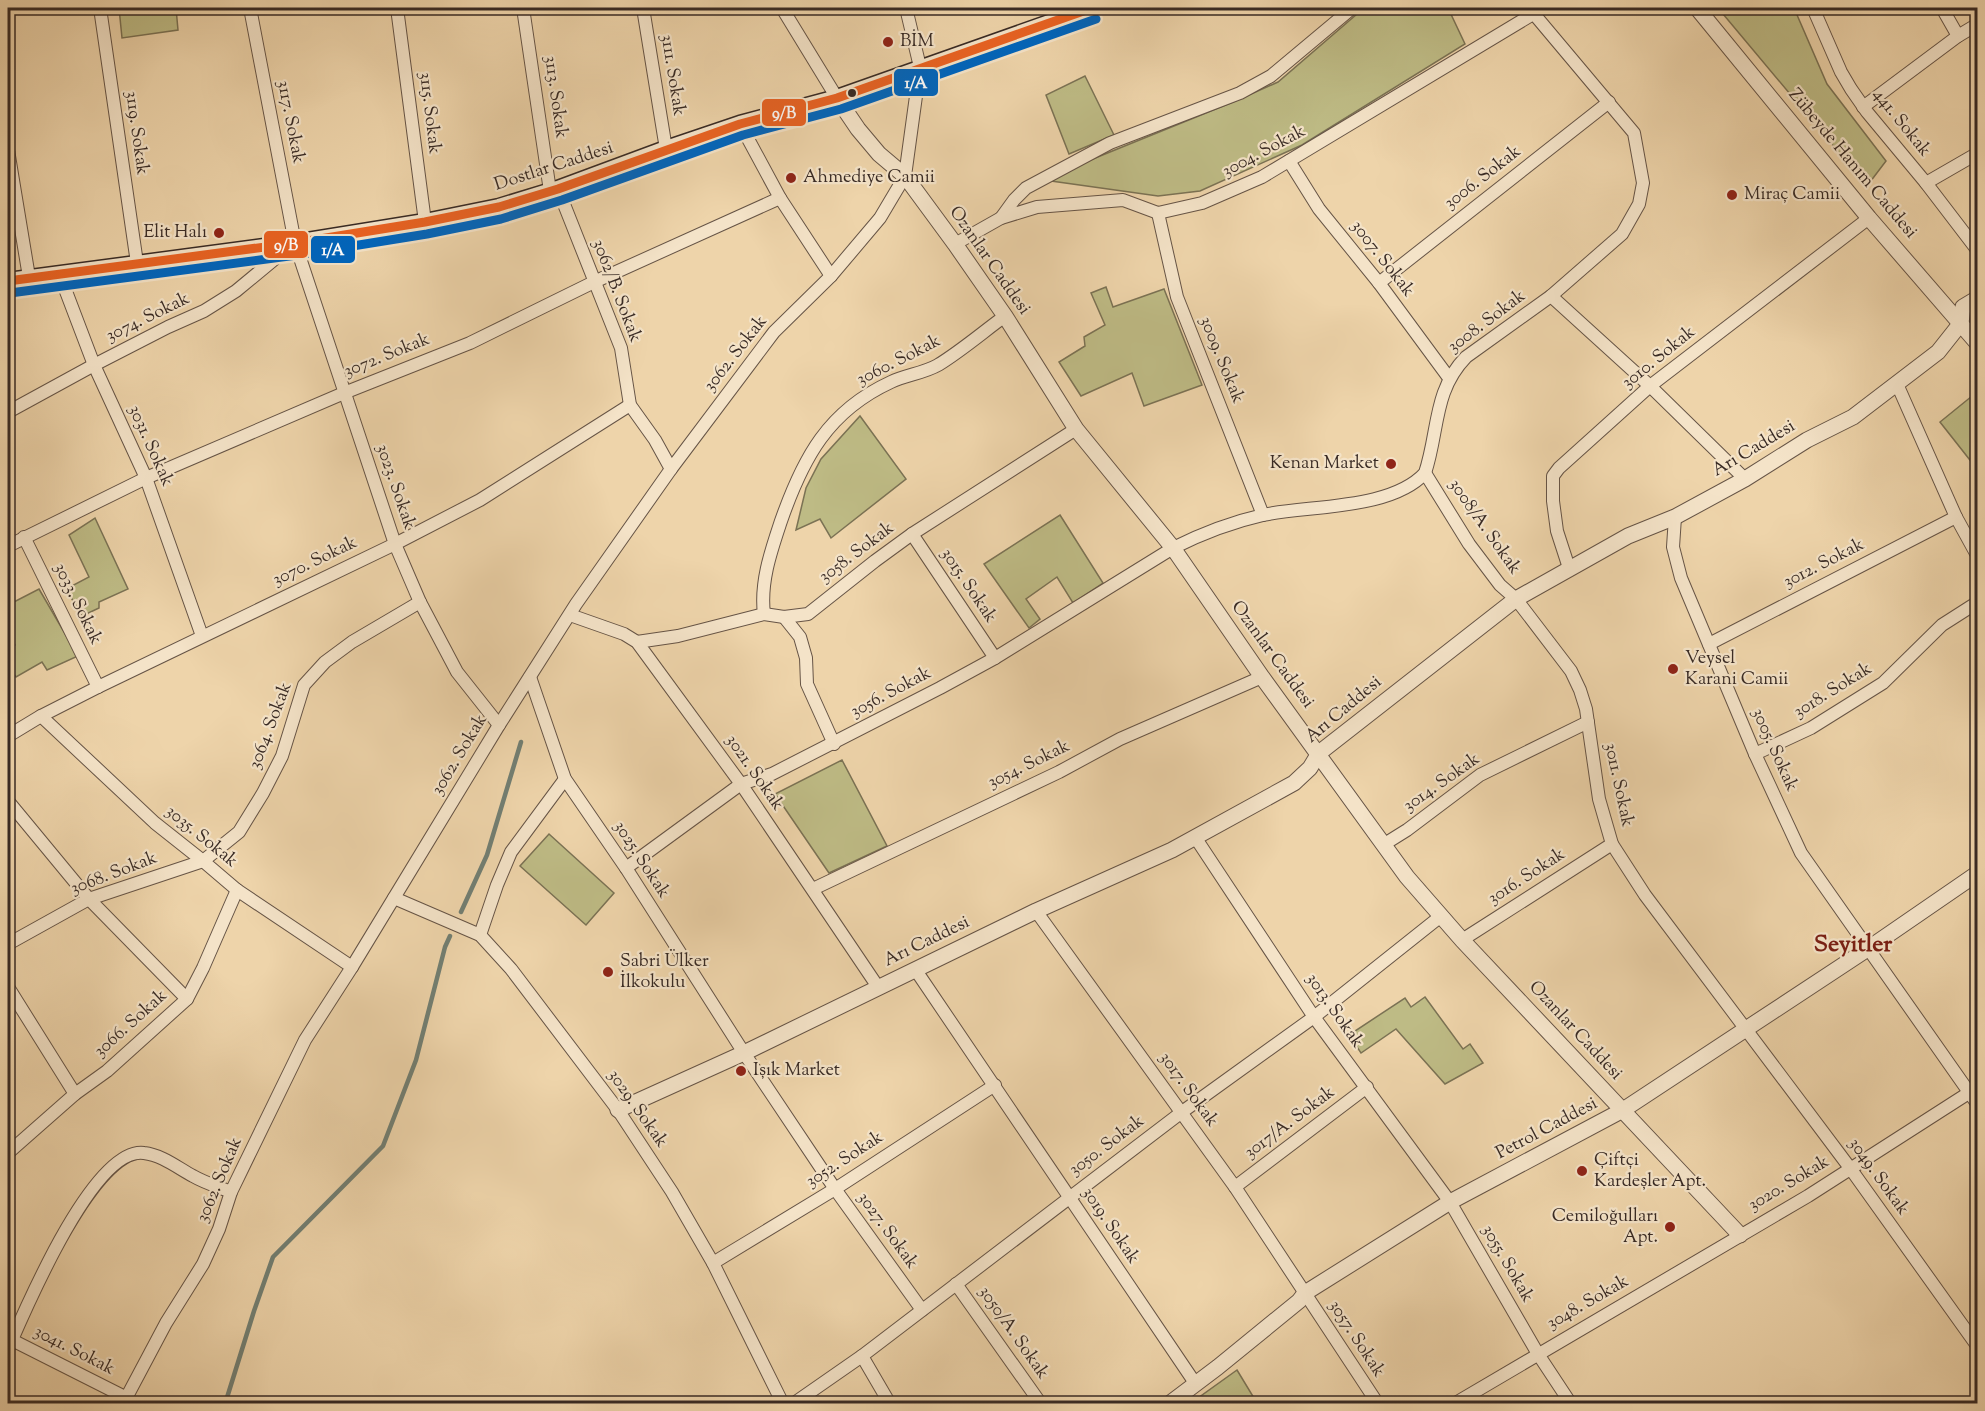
<svg xmlns="http://www.w3.org/2000/svg" width="1985" height="1411" viewBox="0 0 1985 1411" font-family="'Sorts Mill Goudy',serif">
	<style>
		.green { fill: #bebb85; stroke: #7b7254; stroke-width: 1.5 }
		.lines { fill: none; stroke-linecap: round; stroke-linejoin: round }
		.stream { stroke: #727f73; stroke-width: 4.5 }
		.minor-casing { stroke: #665446; stroke-width: 14 }
		.tertiary-casing { stroke: #665446; stroke-width: 17 }
		.secondary-casing { stroke: #382a24; stroke-width: 19 }
		.minor { stroke: #f4e3c8; stroke-width: 12 }
		.tertiary { stroke: #f4e3c8; stroke-width: 15 }
		.secondary { stroke: #f4e3c8; stroke-width: 16 }
		.bus-1-casing { stroke: #f4e3c8; stroke-width: 14 }
		.bus-2-casing { stroke: #f4e3c8; stroke-width: 14 }
		.bus-1 { stroke: #e96222; stroke-width: 9 }
		.bus-2 { stroke: #0065bd; stroke-width: 9 }
		.poi-dot { fill: #8f2418; stroke: #f4e3c8; stroke-width: 2 }
		.bus-dot { fill: #382a24; stroke: #f4e3c8; stroke-width: 2 }
		.labels { text-anchor: middle; dominant-baseline: central; stroke-width: 4.5; stroke-linejoin: round; paint-order: stroke }
		.poi-label { font-size: 18px; fill: #382a24; stroke: #f4e3c8; text-anchor: start }
		.street-label { font-size: 18px; fill: #382a24; stroke: #f4e3c8 }
		.district-label { font-size: 24px; font-weight: bold; fill: #7a1f14; stroke: #f4e3c8 }
		.line-badge { stroke: #f4e3c8; stroke-width: 2 }
		.badge-label { font-size: 16px; text-anchor: middle; font-weight: bold; fill: #fff }
	</style>
	<rect width="100%" height="100%" fill="#eed4aa"/>
	<filter id="stains"><feTurbulence type="fractalNoise" baseFrequency=".00333" numOctaves="4"/><feColorMatrix values="0 0 0 0 .2 0 0 0 0 .09 0 0 0 0 .02 0 0 0 .5 -.17"/></filter>
	<radialGradient id="worn" r=".72"><stop offset=".6" stop-color="#630" stop-opacity="0"/><stop offset="1" stop-color="#630" stop-opacity=".3"/></radialGradient>
	<!-- green -->
	<g class="green">
		<path d="M119 8H176L178 30 122 38Z"/>
		<path d="M1364 8H1448L1465 44 1302 145 1200 191 1158 196 1051 181 1046 178 1233 102 1278 82Z"/>
		<path d="M1718 8H1794L1827 84 1886 161 1867 186Z"/>
		<path d="M1085 76 1114 135 1069 154 1046 95Z"/>
		<path d="M1106 287 1113 307 1164 289 1202 385 1144 406 1132 373 1081 396 1059 362 1085 346 1084 337 1105 325 1091 293Z"/>
		<path d="M1977 392V469L1940 422Z"/>
		<path d="M860 416 906 479 831 538 820 519 796 530 806 488 821 459Z"/>
		<path d="M1060 515 1103 583 1073 603 1057 577 1026 599 1040 619 1029 628 984 564Z"/>
		<path d="M95 518 128 589 99 602V608L82 616 66 589 89 577 69 535Z"/>
		<path d="M39 589 78 656 47 670 42 662 16 677 8 665V649L15 645 8 630V605Z"/>
		<path d="M842 760 887 846 829 873 775 794Z"/>
		<path d="M549 834 614 893 586 925 520 866Z"/>
		<path d="M1425 997 1463 1049 1470 1044 1483 1063 1445 1084 1396 1029 1361 1053 1349 1035 1405 998 1411 1007Z"/>
		<path d="M1237 1370 1257 1403H1191Z"/>
	</g>
	<g class="lines">
		<!-- stream -->
		<g class="stream">
			<path d="M461 912 487 855 521 742"/>
			<path d="M225 1404 254 1311 273 1257 383 1146 416 1060 445 947 450 936"/>
		</g>
		<!-- minor casing -->
		<g class="minor-casing">
			<g id="minor">
				<path d="M100 8 137 263"/>
				<path d="M250 8 295 243 395 544 420 602 457 672 499 725"/>
				<path d="M397 8 425 222"/>
				<path d="M523 8 550 191"/>
				<path d="M643 8 666 149"/>
				<path d="M782 8 837 98"/>
				<path d="M1813 8 1841 72 1851 89 1867 112 1926 183 1978 251"/>
				<path d="M1942 8 1958 36"/>
				<path d="M1863 107 1958 36 1978 24"/>
				<path d="M740 124 780 198 831 276"/>
				<path d="M8 150 29 277"/>
				<path d="M1289 161 1319 209 1379 283 1449 378"/>
				<path d="M1926 183 1978 153"/>
				<path d="M558 189 621 348 630 405 655 440 671 469"/>
				<path d="M1158 213 1177 297 1263 515"/>
				<path d="M1001 218 1014 200 1026 188 1110 143 1240 93 1271 76 1351 9 1356 8"/>
				<path d="M955 244 1001 218 1037 207 1123 200 1158 213 1202 203 1262 177 1533 14"/>
				<path d="M59 273 94 365 146 478 202 636"/>
				<path d="M1379 283 1609 102"/>
				<path d="M1551 296 1650 386 1745 479"/>
				<path d="M1897 384 1956 517 1978 557"/>
				<path d="M8 412 94 365 168 327 204 311 236 291 294 243"/>
				<path d="M1425 473 1469 544 1500 585 1516 599 1571 671 1580 690 1586 709 1599 799 1612 844 1645 895 1850 1168 1978 1347"/>
				<path d="M1675 517 1673 547 1681 578 1755 754 1801 853 1978 1105"/>
				<path d="M912 534 995 658"/>
				<path d="M24 537 98 687"/>
				<path d="M8 546 146 478 344 393 470 343 594 282 780 198"/>
				<path d="M1569 568 1557 531 1553 501V476L1559 468 1650 386 1869 218"/>
				<path d="M764 614C760 582 771 551 781 521 803 458 828 411 891 382 906 375 924 373 938 365 961 351 983 332 1005 316"/>
				<path d="M570 615 624 634 637 642 741 784 878 987"/>
				<path d="M784 617 800 637 806 658 807 684 834 744"/>
				<path d="M637 642 678 636 764 614 784 617 808 614 875 561 912 534 1076 429"/>
				<path d="M1709 644 1956 517"/>
				<path d="M530 677 565 779 626 868 744 1053 835 1189 922 1310"/>
				<path d="M41 716 155 823 203 861 237 890 352 967"/>
				<path d="M8 736 41 716 98 687 395 544 480 500 630 405"/>
				<path d="M1755 754 1811 728 1883 683 1942 625 1978 602"/>
				<path d="M8 801 89 899 187 999"/>
				<path d="M1195 837 1314 1017 1450 1202 1538 1354 1571 1404"/>
				<path d="M1383 845 1407 830 1480 775 1588 722"/>
				<path d="M626 868 741 784 772 774 940 688 995 658 1173 548C1201 534 1232 522 1263 515 1310 505 1391 510 1425 473 1439 431 1433 391 1466 357L1551 296 1622 234 1639 204 1643 183 1634 133 1529 8"/>
				<path d="M813 889 1059 772 1120 739 1262 677"/>
				<path d="M394 898 480 935 511 969 618 1110 672 1192 713 1263 783 1404"/>
				<path d="M1036 911 1235 1187 1378 1404"/>
				<path d="M480 935 497 885 511 852 565 779"/>
				<path d="M1462 940 1612 844"/>
				<path d="M8 944 89 899 203 861 239 832 263 793 282 756 304 685 325 662 352 642 420 602"/>
				<path d="M915 969 1195 1383"/>
				<path d="M8 987 75 1094"/>
				<path d="M8 1153 75 1094 107 1071 187 999 203 968 237 890"/>
				<path d="M1235 1187 1367 1087"/>
				<path d="M713 1263 835 1189 995 1085"/>
				<path d="M956 1284 1041 1404"/>
				<path d="M8 1338 125 1397"/>
				<path d="M8 1349C25 1310 94 1146 144 1153 162 1155 178 1168 193 1176 205 1183 219 1187 231 1192"/>
				<path d="M862 1356 890 1404"/>
				<path d="M123 1404 166 1323 203 1264 219 1229 231 1192 305 1040 352 967 499 725 576 604 671 469 774 332 831 276 880 218 905 176 920 67 906 8"/>
				<path d="M793 1404 862 1356 1182 1112 1314 1017 1441 916"/>
				<path d="M1454 1404 1808 1196 1978 1087"/>
			</g>
		</g>
		<!-- tertiary casing -->
		<g class="tertiary-casing">
			<g id="tertiary">
				<path d="M1697 8 1869 218 1978 344"/>
				<path d="M837 98 858 129 879 154 905 176 955 244 1005 316 1076 429 1173 548 1262 677 1407 877 1462 940 1740 1235"/>
				<path d="M618 1110 744 1053 1036 911 1172 850 1294 783 1310 768 1319 753 1516 599 1628 536 1675 517 1745 479 1807 440 1853 417 1938 352 1961 323 1963 307 1978 298"/>
				<path d="M1169 1404 1218 1367 1299 1301 1305 1293 1450 1202 1623 1110 1869 948 1978 873"/>
			</g>
		</g>
		<!-- secondary casing -->
		<g class="secondary-casing">
			<path id="secondary" d="M8 281 295 243 425 222 499 207 558 189 666 149 740 124 837 98 1092 8"/>
		</g>
		<!-- minor -->
		<use href="#minor" class="minor"/>
		<!-- tertiary -->
		<use href="#tertiary" class="tertiary"/>
		<!-- secondary -->
		<use href="#secondary" class="secondary"/>
		<!-- bus-1 casing -->
		<g class="bus-1-casing">
			<path id="bus-1" d="M8 281 295 243 425 222 499 207 558 189 740 124 837 98 1092 8"/>
		</g>
		<!-- bus-2 casing -->
		<g class="bus-2-casing">
			<path id="bus-2" d="M10 293 297 255 427 234 501 219 562 200 743 135 841 109 1096 19"/>
		</g>
		<!-- bus-1 -->
		<use href="#bus-1" class="bus-1"/>
		<!-- bus-2 -->
		<use href="#bus-2" class="bus-2"/>
	</g>
	<!-- markers -->
	<g class="poi-dot">
		<circle cx="888" cy="42" r="6"/>
		<circle cx="791" cy="178" r="6"/>
		<circle cx="1732" cy="195" r="6"/>
		<circle cx="219" cy="233" r="6"/>
		<circle cx="1391" cy="464" r="6"/>
		<circle cx="1673" cy="669" r="6"/>
		<circle cx="608" cy="972" r="6"/>
		<circle cx="741" cy="1071" r="6"/>
		<circle cx="1582" cy="1171" r="6"/>
		<circle cx="1670" cy="1227" r="6"/>
	</g>
	<circle class="bus-dot" cx="852" cy="93" r="5"/>
	<g class="labels">
		<!-- poi labels -->
		<g class="poi-label">
			<text x="900" y="42">BİM</text>
			<text x="803" y="178">Ahmediye Camii</text>
			<text x="1744" y="195">Miraç Camii</text>
			<text x="207" y="233" text-anchor="end">Elit Halı</text>
			<text x="1379" y="464" text-anchor="end">Kenan Market</text>
			<text x="1685" y="659">Veysel<tspan x="1685" dy="21">Karani Camii</tspan></text>
			<text x="620" y="962">Sabri Ülker<tspan x="620" dy="21">İlkokulu</tspan></text>
			<text x="753" y="1071">Işık Market</text>
			<text x="1594" y="1161">Çiftçi<tspan x="1594" dy="21">Kardeşler Apt.</tspan></text>
			<text x="1658" y="1217" text-anchor="end">Cemiloğulları<tspan x="1658" dy="21">Apt.</tspan></text>
		</g>
		<!-- street labels -->
		<g class="street-label">
			<text transform="translate(672 75) rotate(81)">3111. Sokak</text>
			<text transform="translate(555 97) rotate(82)">3113. Sokak</text>
			<text transform="translate(429 113) rotate(83)">3115. Sokak</text>
			<text transform="translate(290 122) rotate(79)">3117. Sokak</text>
			<text transform="translate(1901 123) rotate(51)">441. Sokak</text>
			<text transform="translate(136 133) rotate(82)">3119. Sokak</text>
			<text transform="translate(1264 152) rotate(-28)">3004. Sokak</text>
			<text transform="translate(1852 164) rotate(50)">Zübeyde Hanım Caddesi</text>
			<text transform="translate(554 167) rotate(-18)">Dostlar Caddesi</text>
			<text transform="translate(1483 178) rotate(-38)">3006. Sokak</text>
			<text transform="translate(1382 259) rotate(52)">3007. Sokak</text>
			<text transform="translate(989 261) rotate(55)">Ozanlar Caddesi</text>
			<text transform="translate(616 291) rotate(69)">3062/B. Sokak</text>
			<text transform="translate(148 318) rotate(-26)">3074. Sokak</text>
			<text transform="translate(1487 322) rotate(-37)">3008. Sokak</text>
			<text transform="translate(736 354) rotate(-52)">3062. Sokak</text>
			<text transform="translate(387 356) rotate(-22)">3072. Sokak</text>
			<text transform="translate(1659 358) rotate(-39)">3010. Sokak</text>
			<text transform="translate(1221 360) rotate(68)">3009. Sokak</text>
			<text transform="translate(899 361) rotate(-27)">3060. Sokak</text>
			<text transform="translate(150 446) rotate(66)">3031. Sokak</text>
			<text transform="translate(1754 449) rotate(-31)">Arı Caddesi</text>
			<text transform="translate(395 487) rotate(71)">3023. Sokak</text>
			<text transform="translate(1484 527) rotate(55)">3008/A. Sokak</text>
			<text transform="translate(857 553) rotate(-37)">3058. Sokak</text>
			<text transform="translate(315 562) rotate(-26)">3070. Sokak</text>
			<text transform="translate(1824 564) rotate(-27)">3012. Sokak</text>
			<text transform="translate(968 586) rotate(56)">3015. Sokak</text>
			<text transform="translate(77 604) rotate(64)">3033. Sokak</text>
			<text transform="translate(1272 655) rotate(54)">Ozanlar Caddesi</text>
			<text transform="translate(1833 691) rotate(-32)">3018. Sokak</text>
			<text transform="translate(891 693) rotate(-28)">3056. Sokak</text>
			<text transform="translate(1344 710) rotate(-40)">Arı Caddesi</text>
			<text transform="translate(271 726) rotate(-69)">3064. Sokak</text>
			<text transform="translate(1774 750) rotate(66)">3005. Sokak</text>
			<text transform="translate(460 755) rotate(-59)">3062. Sokak</text>
			<text transform="translate(1029 765) rotate(-26)">3054. Sokak</text>
			<text transform="translate(754 773) rotate(55)">3021. Sokak</text>
			<text transform="translate(1442 783) rotate(-35)">3014. Sokak</text>
			<text transform="translate(1618 785) rotate(78)">3011. Sokak</text>
			<text transform="translate(201 837) rotate(39)">3035. Sokak</text>
			<text transform="translate(641 860) rotate(57)">3025. Sokak</text>
			<text transform="translate(114 874) rotate(-21)">3068. Sokak</text>
			<text transform="translate(1527 877) rotate(-33)">3016. Sokak</text>
			<text transform="translate(927 942) rotate(-26)">Arı Caddesi</text>
			<text transform="translate(1334 1011) rotate(55)">3013. Sokak</text>
			<text transform="translate(131 1024) rotate(-42)">3066. Sokak</text>
			<text transform="translate(1575 1031) rotate(47)">Ozanlar Caddesi</text>
			<text transform="translate(1188 1090) rotate(54)">3017. Sokak</text>
			<text transform="translate(637 1109) rotate(55)">3029. Sokak</text>
			<text transform="translate(1290 1123) rotate(-37)">3017/A. Sokak</text>
			<text transform="translate(1547 1129) rotate(-28)">Petrol Caddesi</text>
			<text transform="translate(1107 1146) rotate(-37)">3050. Sokak</text>
			<text transform="translate(845 1160) rotate(-33)">3052. Sokak</text>
			<text transform="translate(1878 1177) rotate(54)">3049. Sokak</text>
			<text transform="translate(220 1180) rotate(-67)">3062. Sokak</text>
			<text transform="translate(1789 1184) rotate(-31)">3020. Sokak</text>
			<text transform="translate(1110 1226) rotate(56)">3019. Sokak</text>
			<text transform="translate(887 1231) rotate(54)">3027. Sokak</text>
			<text transform="translate(1507 1264) rotate(60)">3055. Sokak</text>
			<text transform="translate(1588 1303) rotate(-30)">3048. Sokak</text>
			<text transform="translate(1013 1333) rotate(55)">3050/A. Sokak</text>
			<text transform="translate(1356 1339) rotate(57)">3057. Sokak</text>
			<text transform="translate(74 1351) rotate(27)">3041. Sokak</text>
		</g>
		<!-- district labels -->
		<g class="district-label">
			<text x="1853" y="945">Seyitler</text>
		</g>
	</g>
	<g class="line-badge">
		<rect x="893" y="68" width="46" height="29" rx="6" fill="#0065bd"/>
		<rect x="761" y="98" width="46" height="29" rx="6" fill="#e96222"/>
		<rect x="263" y="230" width="46" height="29" rx="6" fill="#e96222"/>
		<rect x="310" y="235" width="46" height="29" rx="6" fill="#0065bd"/>
	</g>
	<g class="badge-label">
		<text x="916" y="88">1/A</text>
		<text x="784" y="118">9/B</text>
		<text x="286" y="250">9/B</text>
		<text x="333" y="255">1/A</text>
	</g>
	<!-- margin -->
	<rect width="1985" height="1411" fill="none" stroke="#eed4aa" stroke-width="30"/>
	<rect x="9" y="9" width="1967" height="1393" fill="none" stroke="#382a24" stroke-width="3"/>
	<rect x="15" y="15" width="1955" height="1381" fill="none" stroke="#382a24" stroke-width="1.5"/>
	<rect width="100%" height="100%" filter="url(#stains)"/>
	<rect width="100%" height="100%" fill="url(#worn)"/>
</svg>
